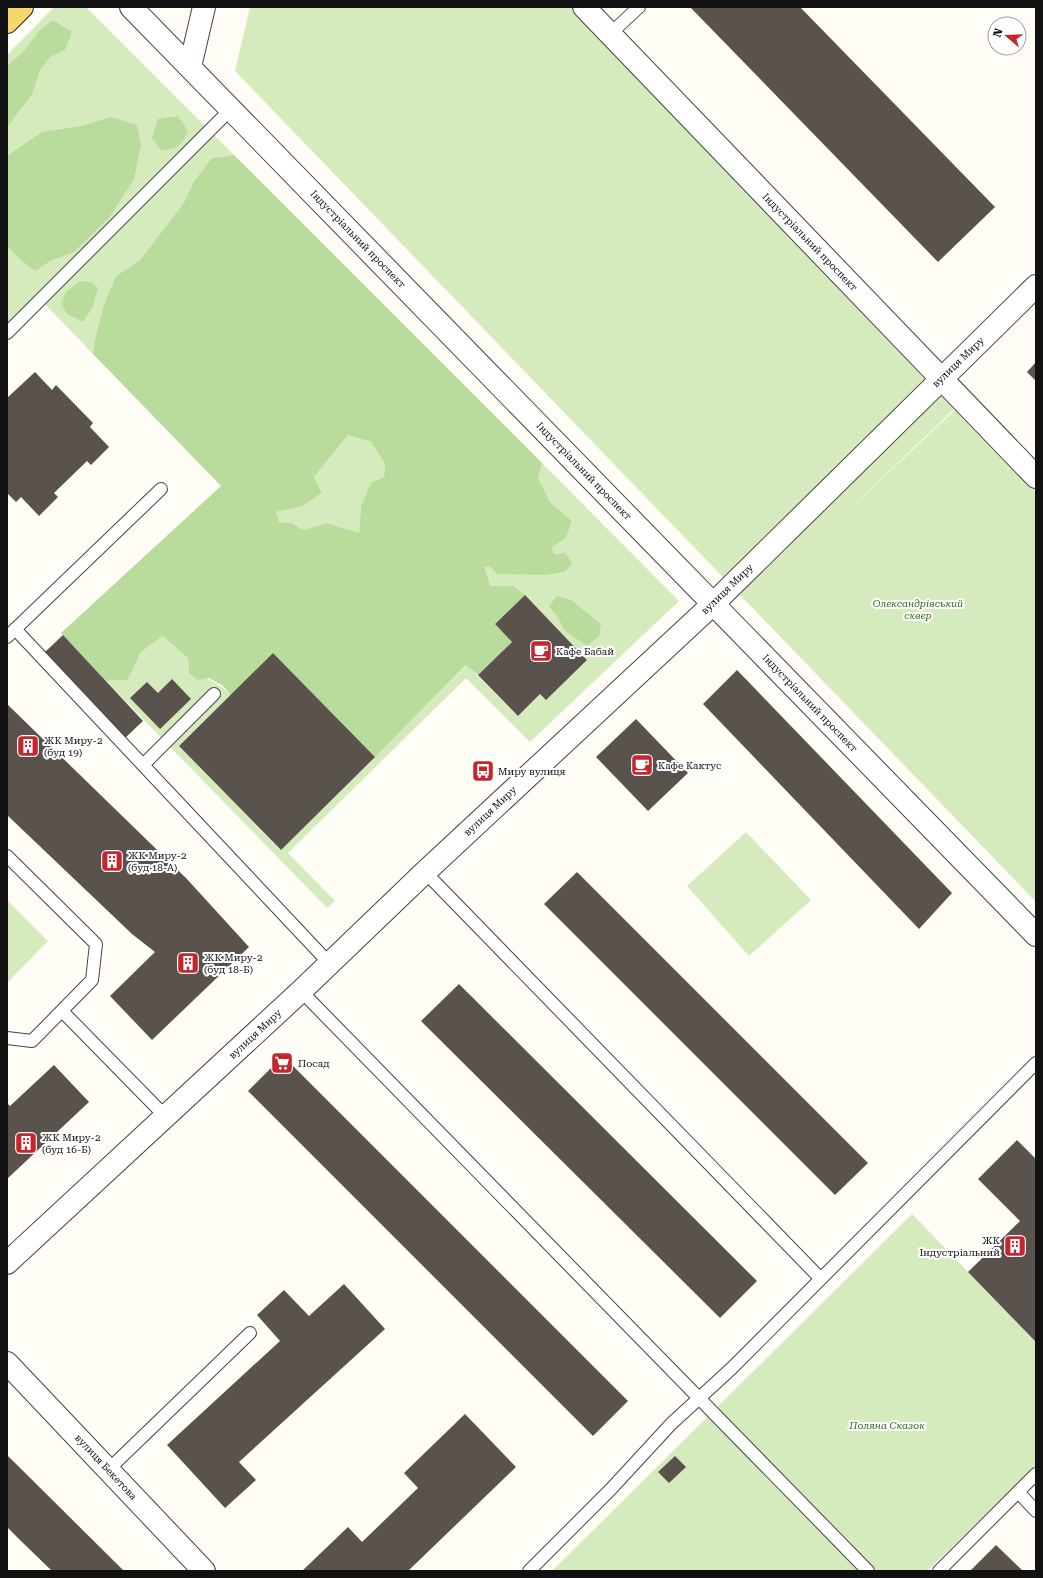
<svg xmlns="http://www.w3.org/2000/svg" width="1043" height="1578" viewBox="0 0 1043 1578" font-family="'Roboto Serif',serif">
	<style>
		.green { fill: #d5ebbd }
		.forest { fill: #b9dc9c; fill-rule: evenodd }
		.building { fill: #5a524d }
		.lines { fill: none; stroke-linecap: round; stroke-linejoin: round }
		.service-casing { stroke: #444; stroke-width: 14 }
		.minor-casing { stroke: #444; stroke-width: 24 }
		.tertiary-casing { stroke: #444; stroke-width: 24 }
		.primary-casing { stroke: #222; stroke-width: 24 }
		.service { stroke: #fff; stroke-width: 12 }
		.minor { stroke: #fff; stroke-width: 22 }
		.tertiary { stroke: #fff; stroke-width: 22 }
		.primary { stroke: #f9d66b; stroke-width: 22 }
		.labels { text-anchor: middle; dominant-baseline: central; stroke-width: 4; stroke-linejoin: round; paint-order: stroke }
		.street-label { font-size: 10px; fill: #111; stroke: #fff }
		.park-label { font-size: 10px; font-style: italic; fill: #2f6b1f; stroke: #fff }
		.poi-label { font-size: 10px; fill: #111; stroke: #fff; text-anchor: start }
	</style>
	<rect width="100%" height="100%" fill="#fffdf5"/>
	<!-- green -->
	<g class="green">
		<path d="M54 7H86L234 155 212 158 194 181 185 203 140 260 116 276 104 304 95 339 93 354 41 300 7 333V55Z"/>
		<path d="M250 7H588L972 392 835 523 973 393 1036 460V902L235 71Z"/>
		<path d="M348 435 371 442 385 464 384 478 371 484 361 506 359 533 327 523 303 530 292 523 279 522 276 513 188 658 189 673C206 677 218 682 231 695L179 746 280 850 467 665 518 716 540 694 546 699 587 660 525 595 513 587 490 586 488 577 484 567 565 553 554 554 552 547 566 538 572 521 550 502 538 478 542 463 679 601 530 742 466 678 288 853 335 901 327 908 106 681 128 680 141 652 163 636 276 512 301 507 322 493 314 477Z"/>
		<path d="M746 832 811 900 749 956 687 886Z"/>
		<path d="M7 900 48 941 7 983Z"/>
		<path d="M912 1214 1036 1342V1466L927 1571H552Z"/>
	</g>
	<!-- forest -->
	<g class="forest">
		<path d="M53 20 72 32 65 50 50 57 40 70 32 94 7 127V66L23 52 40 30Z"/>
		<path d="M178 116 188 131C182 145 177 150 161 150L152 138 158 119Z"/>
		<path d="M111 117 137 125 141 145 134 179 109 218 74 252 50 261 35 271 21 260 7 246V156L42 132 82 126Z"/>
		<path d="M234 155 542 463 538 478 550 502 572 521 566 538 552 547 554 554 565 553 572 563 566 571 547 575 497 574 490 566 484 567 488 577 490 586H513L525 595 495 624 512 642 478 675 466 665 375 757 273 653 231 695 223 686 209 678 197 680 189 673 188 658 163 636 141 652 128 680 106 681 61 633 221 486 93 354 95 339 104 304 116 276 140 260 184 203 194 181 212 158ZM348 435 371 442 385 464 384 477 371 483 361 506 359 533 327 523 303 530 292 523 279 522 276 512 301 507 322 493 314 477Z"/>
		<path d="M80 281 91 282 98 288 92 308 83 322 67 314 61 303 66 292Z"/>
		<path d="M557 596 571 600 601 624 599 636 587 646 564 630 558 617 549 606Z"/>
	</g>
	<!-- building -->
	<g class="building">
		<path d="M690 7H800L995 207 938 262Z"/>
		<path d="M1036 362V381L1027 372Z"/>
		<path d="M35 372 52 390 56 385 93 423 90 427 109 447 91 465 87 461 54 493 58 497 39 516 21 497 16 502 7 493V398Z"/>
		<path d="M525 595 587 660 546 700 540 694 518 716 478 675 512 642 495 624Z"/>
		<path d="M63 635 143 721 125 738 45 652Z"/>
		<path d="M273 653 375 757 281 850 179 746Z"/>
		<path d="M737 670 952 893 919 929 703 704Z"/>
		<path d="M172 679 191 699 160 729 130 698 147 682 158 693Z"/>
		<path d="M7 704 186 878 249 947 152 1040 110 996 155 952 132 934 7 815Z"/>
		<path d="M636 719 688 773 648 811 596 757Z"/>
		<path d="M577 872 868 1163 835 1195 544 904Z"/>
		<path d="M459 984 757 1281 720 1318 421 1021Z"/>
		<path d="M283 1056 628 1401 593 1436 248 1091Z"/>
		<path d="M54 1065 89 1102 7 1179V1103L10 1106Z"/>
		<path d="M1017 1140 1036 1159V1342L968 1272 1020 1221 978 1179Z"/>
		<path d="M344 1284 385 1329 239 1462 256 1480 225 1508 167 1445 280 1341 257 1315 284 1290 309 1316Z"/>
		<path d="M465 1414 516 1467 408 1571H302L348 1527 362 1542 418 1488 404 1473Z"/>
		<path d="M7 1455 124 1571H52L21 1541 7 1527Z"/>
		<path d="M675 1456 686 1467 669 1483 658 1472Z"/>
		<path d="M996 1545 1023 1571H970Z"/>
	</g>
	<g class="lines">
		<!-- service casing -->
		<g class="service-casing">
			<g id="service">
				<path d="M610 34 639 7"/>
				<path d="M7 333 231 109"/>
				<path d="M15 629 330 964"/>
				<path d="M7 637 161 489"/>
				<path d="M143 765 214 694"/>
				<path d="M7 856 96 944 92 980 32 1041 7 1038"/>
				<path d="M425 872 820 1278"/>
				<path d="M301 991 868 1571"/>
				<path d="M62 1011 166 1117"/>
				<path d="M108 1470 250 1333"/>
				<path d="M1018 1492 1036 1511"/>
				<path d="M529 1571 611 1489 671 1424 732 1368 1036 1063"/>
				<path d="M939 1571 1036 1474"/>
			</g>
		</g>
		<!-- minor casing -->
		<g class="minor-casing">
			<path id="minor" d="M7 1363 204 1571"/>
		</g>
		<!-- tertiary casing -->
		<g class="tertiary-casing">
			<g id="tertiary">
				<path d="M131 7 1036 935"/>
				<path d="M584 7 1036 477"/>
				<path d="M190 67 204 7"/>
				<path d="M7 1263 301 991 425 872 713 604 1036 286"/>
			</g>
		</g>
		<!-- primary casing -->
		<g class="primary-casing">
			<path id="primary" d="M7 22 22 7"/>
		</g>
		<!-- service -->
		<use href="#service" class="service"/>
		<!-- minor -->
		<use href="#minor" class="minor"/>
		<!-- tertiary -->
		<use href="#tertiary" class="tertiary"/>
		<!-- primary -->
		<use href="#primary" class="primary"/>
	</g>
	<!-- icons -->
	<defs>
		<g id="cafe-square" transform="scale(1.15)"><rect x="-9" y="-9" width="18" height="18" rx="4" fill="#c4262e" stroke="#fff"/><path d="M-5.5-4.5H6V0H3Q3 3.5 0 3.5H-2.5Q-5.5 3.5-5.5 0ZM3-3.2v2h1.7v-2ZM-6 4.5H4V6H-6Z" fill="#fff"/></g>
		<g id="building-square" transform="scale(1.15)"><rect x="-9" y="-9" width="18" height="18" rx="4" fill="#c4262e" stroke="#fff"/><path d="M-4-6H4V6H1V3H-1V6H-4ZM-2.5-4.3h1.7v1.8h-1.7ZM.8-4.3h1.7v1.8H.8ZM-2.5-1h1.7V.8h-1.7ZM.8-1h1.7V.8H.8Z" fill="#fff"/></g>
		<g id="bus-square" transform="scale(1.15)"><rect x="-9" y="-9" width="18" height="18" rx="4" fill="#c4262e" stroke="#fff"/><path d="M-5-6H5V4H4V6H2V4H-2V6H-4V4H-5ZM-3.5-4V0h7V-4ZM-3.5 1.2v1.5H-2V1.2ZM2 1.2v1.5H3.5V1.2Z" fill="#fff"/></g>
		<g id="supermarket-square" transform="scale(1.15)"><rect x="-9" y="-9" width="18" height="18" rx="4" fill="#c4262e" stroke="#fff"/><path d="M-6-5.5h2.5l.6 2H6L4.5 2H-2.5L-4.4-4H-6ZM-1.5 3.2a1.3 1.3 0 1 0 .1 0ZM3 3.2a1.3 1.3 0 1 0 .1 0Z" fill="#fff"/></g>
	</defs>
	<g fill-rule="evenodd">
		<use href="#cafe-square" x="541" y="651"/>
		<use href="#building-square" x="28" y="746"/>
		<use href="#cafe-square" x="642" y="765"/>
		<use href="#bus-square" x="483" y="771"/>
		<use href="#building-square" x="112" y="861"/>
		<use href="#building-square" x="188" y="963"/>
		<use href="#supermarket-square" x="282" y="1063"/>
		<use href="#building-square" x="26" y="1143"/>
		<use href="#building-square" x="1015" y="1246"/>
	</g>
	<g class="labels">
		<!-- street labels -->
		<g class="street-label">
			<text transform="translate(358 239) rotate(46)">Індустріальний проспект</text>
			<text transform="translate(810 242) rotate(46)">Індустріальний проспект</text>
			<text transform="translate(958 362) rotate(-44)">вулиця Миру</text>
			<text transform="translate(584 471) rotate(46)">Індустріальний проспект</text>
			<text transform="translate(727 589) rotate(-44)">вулиця Миру</text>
			<text transform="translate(810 703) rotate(46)">Індустріальний проспект</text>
			<text transform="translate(490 811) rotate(-43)">вулиця Миру</text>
			<text transform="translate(255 1034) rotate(-43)">вулиця Миру</text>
			<text transform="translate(106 1467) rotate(47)">вулиця Бекетова</text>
		</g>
		<!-- park labels -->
		<g class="park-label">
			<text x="918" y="603">Олександрівський<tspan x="918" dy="12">сквер</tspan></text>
			<text x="887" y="1425">Поляна Сказок</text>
		</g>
		<!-- poi labels -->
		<g class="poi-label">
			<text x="556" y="651">Кафе Бабай</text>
			<text x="44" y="740">ЖК Миру-2<tspan x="44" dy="12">(буд 19)</tspan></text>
			<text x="658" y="765">Кафе Кактус</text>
			<text x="498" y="771">Миру вулиця</text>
			<text x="128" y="855">ЖК Миру-2<tspan x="128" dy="12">(буд 18-А)</tspan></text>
			<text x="204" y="957">ЖК Миру-2<tspan x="204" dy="12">(буд 18-Б)</tspan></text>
			<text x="298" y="1063">Посад</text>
			<text x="42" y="1137">ЖК Миру-2<tspan x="42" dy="12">(буд 16-Б)</tspan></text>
			<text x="1000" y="1240" text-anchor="end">ЖК<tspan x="1000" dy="12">Індустріальний</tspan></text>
		</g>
	</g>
	<!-- border -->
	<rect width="1043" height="1578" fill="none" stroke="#111111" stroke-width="16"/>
	<!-- north arrow -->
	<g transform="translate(1007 36) rotate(289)"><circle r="19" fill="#ffffff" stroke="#a0a0a0"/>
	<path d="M0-3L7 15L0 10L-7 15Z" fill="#c4262e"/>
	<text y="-6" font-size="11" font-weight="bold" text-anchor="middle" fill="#111111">N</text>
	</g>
</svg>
